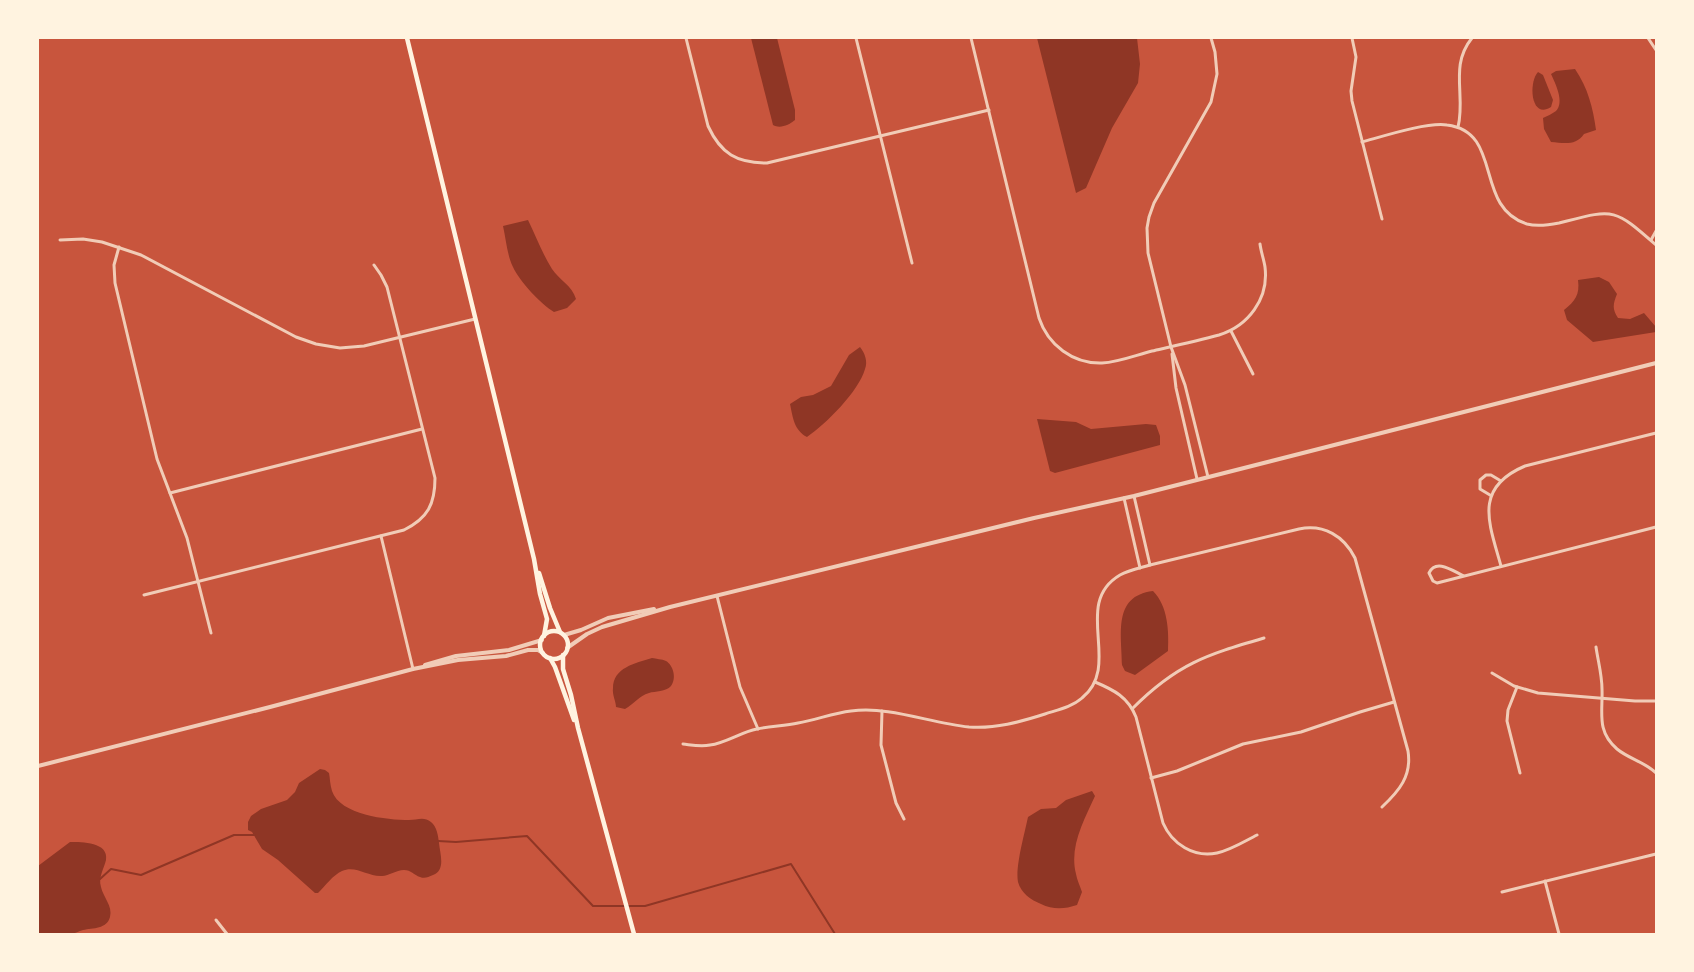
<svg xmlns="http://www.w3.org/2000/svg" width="1694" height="972" viewBox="0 0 1694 972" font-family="Jost,sans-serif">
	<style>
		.water { fill: #8f3625 }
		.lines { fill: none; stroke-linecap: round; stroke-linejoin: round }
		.stream { stroke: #8f3625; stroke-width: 2 }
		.minor { stroke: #f1ccb7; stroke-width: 3 }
		.tertiary { stroke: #f1ccb7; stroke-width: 4 }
		.secondary { stroke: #fff3e0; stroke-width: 4.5 }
	</style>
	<rect width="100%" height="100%" fill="#c8553d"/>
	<!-- water -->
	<g class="water">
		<path d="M751 38H777L795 110V120C789 125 780 129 773 125Z"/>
		<path d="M1037 38H1137L1140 64 1138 83 1112 128 1086 188 1076 193Z"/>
		<path d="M1575 69C1588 88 1593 108 1596 130L1584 134C1576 146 1564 143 1551 142L1544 129 1543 118C1547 116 1552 114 1556 111 1565 102 1555 83 1551 74L1556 71Z"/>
		<path d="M1538 72 1543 75 1553 100 1551 107C1531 120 1528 83 1538 72Z"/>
		<path d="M528 220C536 236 542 253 552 269 559 280 572 285 576 299L567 308 554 312C541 304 520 282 513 267 507 255 506 239 503 226Z"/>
		<path d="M1599 277 1609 282 1617 294C1613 304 1612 309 1618 318L1630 319 1644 313 1656 327V332L1593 342 1567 320 1564 310C1575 301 1580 295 1578 280Z"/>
		<path d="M860 347C865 353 868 362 865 369 859 391 826 424 807 437 794 430 793 418 790 404L801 397 813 395 831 386 849 355Z"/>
		<path d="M1037 419 1076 422 1091 429 1146 424 1156 425 1160 436V445L1055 473 1050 471Z"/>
		<path d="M1153 591C1168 606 1169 631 1168 651L1135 675 1125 671 1122 665C1122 635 1112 596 1153 591Z"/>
		<path d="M652 658C656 659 662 659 666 661 673 665 677 678 671 686 666 692 655 691 649 693 639 696 634 704 625 709L616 707C616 701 612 695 613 688 613 668 635 663 652 658Z"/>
		<path d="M320 769 325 770 329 773C330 778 330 785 332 791 340 815 387 820 409 820 417 820 424 816 431 822 437 827 438 835 439 843 440 854 446 870 433 875 428 877 425 879 420 877 414 875 411 870 404 870 396 870 389 876 382 876 368 877 356 865 342 871 333 875 325 886 318 893H315L278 860 262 849 252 832 248 830V822L251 816 261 809 287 800 295 792 299 783Z"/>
		<path d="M1092 791 1095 796C1084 820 1069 847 1076 874 1077 880 1080 886 1082 892L1077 905C1065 909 1053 910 1041 904 1031 900 1021 893 1018 882 1015 867 1025 832 1028 817L1041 809 1056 808 1066 800Z"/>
		<path d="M70 842C82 842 109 842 106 860 104 869 98 877 101 887 103 897 113 906 110 917 107 929 93 928 83 930 79 931 74 934 70 934 60 936 48 935 38 934V866Z"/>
	</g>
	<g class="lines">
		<!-- stream -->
		<g class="stream">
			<path d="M438 841 456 842 527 836 593 906H645L791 864 835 934"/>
			<path d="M100 879 111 869 141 875 234 835H255"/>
		</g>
		<!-- minor -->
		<g class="minor">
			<path d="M686 38 708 126C721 154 737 163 767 163L989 110"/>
			<path d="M856 38 912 263"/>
			<path d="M971 38 1039 318C1048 345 1073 364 1102 363 1119 362 1136 355 1152 351 1174 346 1197 341 1219 335 1248 326 1269 299 1265 267 1264 260 1261 252 1260 244"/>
			<path d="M1352 38 1356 57 1351 91 1352 101 1382 219"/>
			<path d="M1648 38 1656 50"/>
			<path d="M1458 127C1466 96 1449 66 1472 38"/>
			<path d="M1362 142C1384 136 1427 122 1447 125 1504 132 1473 207 1527 224 1538 227 1549 225 1559 223 1614 209 1613 207 1656 245"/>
			<path d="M60 240 83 239 102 242 141 255 296 337 316 344 340 348 364 346 475 319"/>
			<path d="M1651 240 1656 231"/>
			<path d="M119 247 114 265 115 283 157 459 187 538 211 633"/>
			<path d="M1231 331 1253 374"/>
			<path d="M1172 354 1176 388 1197 479"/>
			<path d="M1208 477 1185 385 1171 347 1148 253 1147 228 1149 217 1154 203 1211 102 1217 74 1215 52 1211 38"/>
			<path d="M170 493 422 429"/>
			<path d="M1490 495 1480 489V480L1486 475H1491L1501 481"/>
			<path d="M1134 496 1150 565"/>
			<path d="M1124 498 1140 568"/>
			<path d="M381 536 413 669"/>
			<path d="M1501 566C1489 523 1473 488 1525 466L1656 433"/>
			<path d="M1464 576C1453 571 1436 558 1429 573L1433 581 1437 583 1441 582 1656 527"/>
			<path d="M144 595 404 530C428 518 435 504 435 478L387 287 381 275 374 265"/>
			<path d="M717 596 740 687 758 729"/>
			<path d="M1596 647C1598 661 1602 675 1602 689 1603 712 1596 731 1617 749 1629 759 1645 762 1656 773"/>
			<path d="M1492 673 1514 686 1538 693 1635 701H1656"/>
			<path d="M1095 682C1114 690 1128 697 1136 717L1163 823C1172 844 1194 858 1217 853 1231 850 1245 841 1257 835"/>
			<path d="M1517 687 1508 710 1507 721 1520 773"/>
			<path d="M1133 708C1177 664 1206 655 1264 638"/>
			<path d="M882 711 881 745 896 803 904 819"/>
			<path d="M683 744C692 745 701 747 710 745 726 743 741 732 757 729 771 726 785 726 798 723 816 720 833 713 851 711 891 706 929 723 969 727 995 729 1020 722 1045 714 1057 710 1072 707 1082 698 1123 665 1071 604 1120 575 1129 570 1140 568 1150 565L1299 529C1324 524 1344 536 1355 558L1408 751C1412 776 1399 791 1382 807"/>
			<path d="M1151 778 1177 771 1243 744 1301 732 1360 712 1394 702"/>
			<path d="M1545 881 1559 934"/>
			<path d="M1502 892 1656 854"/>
			<path d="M216 920 227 934"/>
		</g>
		<!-- tertiary -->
		<g class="tertiary">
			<path d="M564 635 581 630 608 618 654 609"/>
			<path d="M567 648 587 634 602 627 670 607 1034 518 1134 496 1656 363"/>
			<path d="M425 665 456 656 509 650 542 640"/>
			<path d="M38 766 270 707 413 669 458 660 506 656 528 650H538L543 653"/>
		</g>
		<!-- secondary -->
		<g class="secondary">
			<path d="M407 38 534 559 540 594 547 619 544 636"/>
			<path d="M539 573 550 608 560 632"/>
			<circle cx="554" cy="645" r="14"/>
			<path d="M563 655V669L571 695 578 728 634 934"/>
			<path d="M550 658 555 667 574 720"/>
		</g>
	</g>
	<!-- border -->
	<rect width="1694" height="972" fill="none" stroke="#fff3e0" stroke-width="78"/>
</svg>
